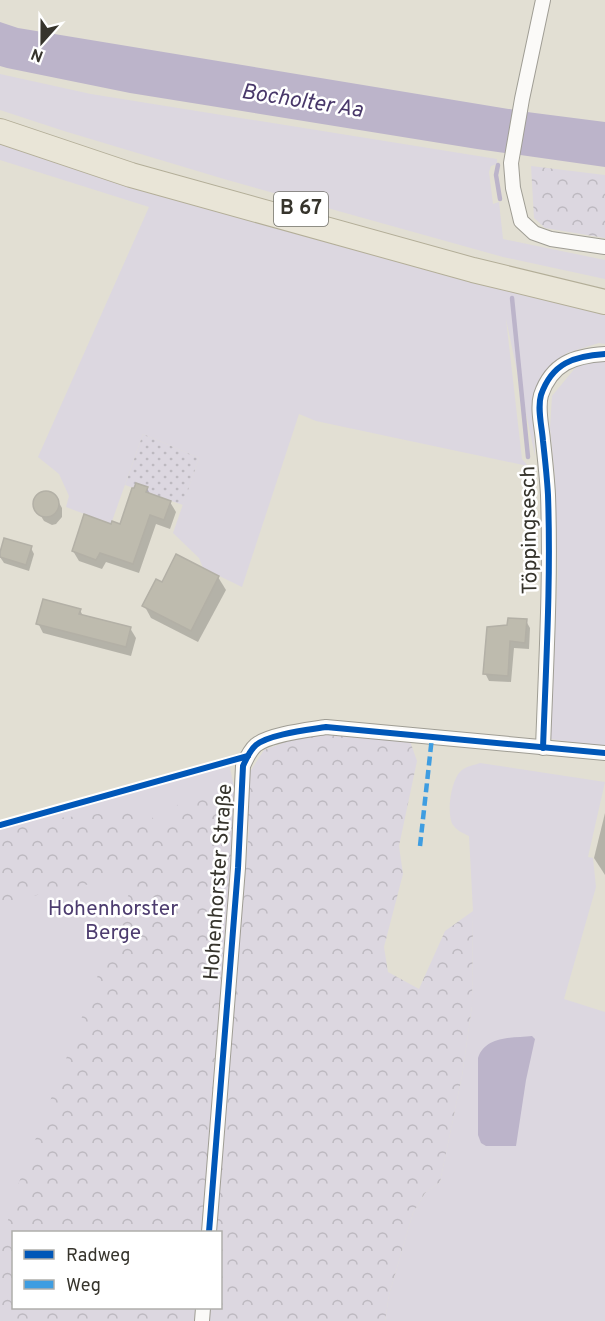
<svg xmlns="http://www.w3.org/2000/svg" width="605" height="1321" viewBox="0 0 605 1321" font-family="Overpass,sans-serif">
	<style>
		.green { fill: #dcd7e0 }
		.forest { fill: url(#forest-crowns) }
		.garden { fill: url(#garden-dots) }
		.water { fill: #bcb4ca }
		.shadow { fill: #0003 }
		.lines { fill: none; stroke-linecap: round; stroke-linejoin: round }
		.stream { stroke: #bcb4ca; stroke-width: 4.5 }
		.building { fill: #bebbae; stroke: #b3b0a6; stroke-width: 1.5 }
		.minor-casing { stroke: #9f9d94; stroke-width: 16 }
		.trunk-casing { stroke: #b3ae98; stroke-width: 26 }
		.minor { stroke: #fbfaf8; stroke-width: 14 }
		.trunk { stroke: #e9e5d7; stroke-width: 24 }
		.quiet { stroke: #3e9de1; stroke-width: 4.5; stroke-dasharray: 9 4.5; stroke-linecap: butt }
		.cycleway-casing { stroke: #fff; stroke-width: 10 }
		.cycleway { stroke: #0057b8; stroke-width: 6 }
		.labels { text-anchor: middle; dominant-baseline: central; stroke-width: 5; stroke-linejoin: round; paint-order: stroke }
		.shield { fill: #fff; stroke: #72716b; stroke-width: 1.5 }
		.shield-label { font-size: 20px; font-weight: bold; fill: #36342c }
		.street-label { font-size: 21px; fill: #36342c; stroke: #fff }
		.park-label { font-size: 21px; fill: #4d3c6f; stroke: #fff }
		.water-label { font-size: 22px; font-style: italic; fill: #49386a; stroke: #fff }
	</style>
	<defs>
		<pattern id="forest-crowns" width="20" height="18" patternUnits="userSpaceOnUse" patternTransform="scale(1.5)"><rect width="20" height="18" fill="#dcd7e0"/><path d="M2 6a3 3 0 1 1 6 0M12 15a3 3 0 1 1 6 0" fill="none" stroke="#bdb9c0"/></pattern>
		<pattern id="garden-dots" width="8" height="8" patternUnits="userSpaceOnUse" patternTransform="scale(1.5)"><rect width="8" height="8" fill="#dcd7e0"/><path d="M2 2h.1M6 6h.1" fill="none" stroke="#bdb9c0" stroke-width="1.8" stroke-linecap="round"/></pattern>
	</defs>
	<rect width="100%" height="100%" fill="#e2dfd3"/>
	<!-- green -->
	<g class="green">
		<path d="M0 74 91 94 497 159V164L491 166 489 172 493 204 499 202 503 239 605 260V279L503 257 224 179 64 131 0 110Z"/>
		<path d="M0 142 154 194 516 290 571 303 605 315V344L599 343 567 353 541 376 533 395 535 456 506 319 522 459 528 466 316 421 299 414 242 587 203 568 199 558 173 533 199 458 143 434 111 524 66 507 69 496 59 474 38 457 149 207 0 160Z"/>
		<path d="M597 361 605 362V747L550 739 558 573 555 478 550 428 552 396 576 367Z"/>
		<path d="M228 759 235 791 204 1232H14V1308L0 1321V829L211 767Z"/>
		<path d="M480 763 605 782 588 857 593 858 596 887 564 999 605 1012V1321H385L389 1295 413 1213 425 1193 440 1182 462 1076 472 1006 473 911 469 836C463 833 457 831 453 825 446 814 451 778 462 770 467 766 475 765 480 763Z"/>
	</g>
	<!-- forest -->
	<g class="forest">
		<path d="M531 166 605 175V238L545 228 534 218Z"/>
		<path d="M325 733 410 741 417 761 399 846 403 874 384 947 388 972 419 989 445 931 473 911 472 1006 462 1076 440 1182 425 1193 413 1213 389 1295 385 1321H208L209 1308H220V1232H215L249 828 244 781 264 750 304 735Z"/>
		<path d="M232 795 237 826 203 1232H14V1308H197L196 1321H0V1248L18 1185 133 883 114 879 23 898 0 909V832L49 819 147 809 154 820 166 819 180 802Z"/>
	</g>
	<!-- garden -->
	<path class="garden" d="M143 434 199 458 183 505 125 485Z"/>
	<!-- water -->
	<g class="water">
		<path d="M0 22 18 28 527 112 605 122V167L477 149 130 93 7 68 0 66Z"/>
		<path d="M532 1036 535 1039 526 1080 516 1146H486L481 1143 478 1135V1058C485 1036 512 1038 532 1036Z"/>
	</g>
	<!-- shadow -->
	<g class="shadow">
		<path d="M147 488 151 496 170 502 176 512 170 529 156 524 139 573 106 562 102 569 79 561 73 551 112 526H121Z"/>
		<path d="M41 493H50L57 499 62 508V517L56 524 52 525 44 521 36 508V500Z"/>
		<path d="M31 548 34 554 29 571 4 563 0 557Z"/>
		<path d="M218 577 226 590 198 642 151 618 144 605Z"/>
		<path d="M80 610 83 616 130 628 136 638 131 656 43 633 38 623Z"/>
		<path d="M526 621 530 628 529 649 514 648 511 682 489 681 485 673 509 626Z"/>
		<path d="M605 813V875L594 858Z"/>
	</g>
	<g class="lines">
		<!-- stream -->
		<g class="stream">
			<path d="M498 165 496 175 500 199"/>
			<path d="M512 298 528 457"/>
		</g>
	</g>
	<!-- building -->
	<g class="building">
		<path d="M136 483 148 487 146 492 171 501 164 520 150 515 133 564 100 553 96 560 72 551 84 514 111 524 112 521 120 524 132 488H134Z"/>
		<circle cx="46" cy="504" r="13"/>
		<path d="M4 538 32 546 26 565 0 557V552Z"/>
		<path d="M176 554 219 576 191 631 142 606 156 579 162 582Z"/>
		<path d="M43 599 81 609 79 614 131 627 126 647 36 624Z"/>
		<path d="M508 618 527 619 525 643 510 641 508 676 483 674 487 627 507 625Z"/>
	</g>
	<g class="lines">
		<!-- minor casing -->
		<g class="minor-casing">
			<g id="minor">
				<path d="M543 0 522 99 511 163 513 188 521 221 534 233 551 239 605 247"/>
				<path d="M543 748C546 664 551 580 548 495 547 477 545 459 543 441 542 427 537 409 541 395 552 363 574 356 605 354"/>
				<path d="M209 1232 238 868 243 766C246 759 250 750 256 745 270 734 308 730 326 727L605 753"/>
				<path d="M202 1321 203 1308"/>
			</g>
		</g>
		<!-- trunk casing -->
		<g class="trunk-casing">
			<path id="trunk" d="M0 131 131 175 473 270 605 302"/>
		</g>
		<!-- minor -->
		<use href="#minor" class="minor"/>
		<!-- trunk -->
		<use href="#trunk" class="trunk"/>
		<!-- quiet -->
		<path class="quiet" d="M420 846 432 737"/>
		<!-- cycleway casing -->
		<g class="cycleway-casing">
			<g id="cycleway">
				<path d="M543 748C546 664 551 580 548 495 547 477 545 459 543 441 542 427 537 409 541 395 552 363 574 356 605 354"/>
				<path d="M0 825 248 756"/>
				<path d="M209 1232 238 868 243 766C246 759 250 750 256 745 270 734 308 730 326 727L605 753"/>
			</g>
		</g>
		<!-- cycleway -->
		<use href="#cycleway" class="cycleway"/>
	</g>
	<g class="labels">
		<!-- shield labels -->
		<rect class="shield" x="274" y="192" width="54" height="34" rx="4.5"/>
		<g class="shield-label">
			<text x="301" y="209">B 67</text>
		</g>
		<!-- street labels -->
		<g class="street-label">
			<text transform="translate(530 530) rotate(-91)">Töppingsesch</text>
			<text transform="translate(219 882) rotate(-86)">Hohenhorster Straße</text>
		</g>
		<!-- park labels -->
		<g class="park-label">
			<text x="113" y="909">Hohenhorster<tspan x="113" dy="24">Berge</tspan></text>
		</g>
		<!-- water labels -->
		<g class="water-label">
			<text transform="translate(302 102) rotate(9)">Bocholter Aa</text>
		</g>
	</g>
	<!-- legend -->
	<rect x="12" y="1231" width="210" height="78" fill="#ffffff" stroke="#afaeab" stroke-width="1.5"/>
	<rect x="24" y="1250" width="30" height="9" fill="#0057b8" stroke="#afaeab" stroke-width="1.5"/>
	<text x="66" y="1261" font-size="18" fill="#36342c">Radweg</text>
	<rect x="24" y="1280" width="30" height="9" fill="#3e9de1" stroke="#afaeab" stroke-width="1.5"/>
	<text x="66" y="1291" font-size="18" fill="#36342c">Weg</text>
	<!-- north arrow -->
	<g transform="translate(42 42) rotate(201)" stroke="#ffffff" stroke-width="4.5" paint-order="stroke">
	<path d="M0-4.5L10 22L0 15L-10 22Z" fill="#36342c"/>
	<text y="-9" font-size="16" font-weight="bold" text-anchor="middle" fill="#36342c">N</text>
	</g>
</svg>
